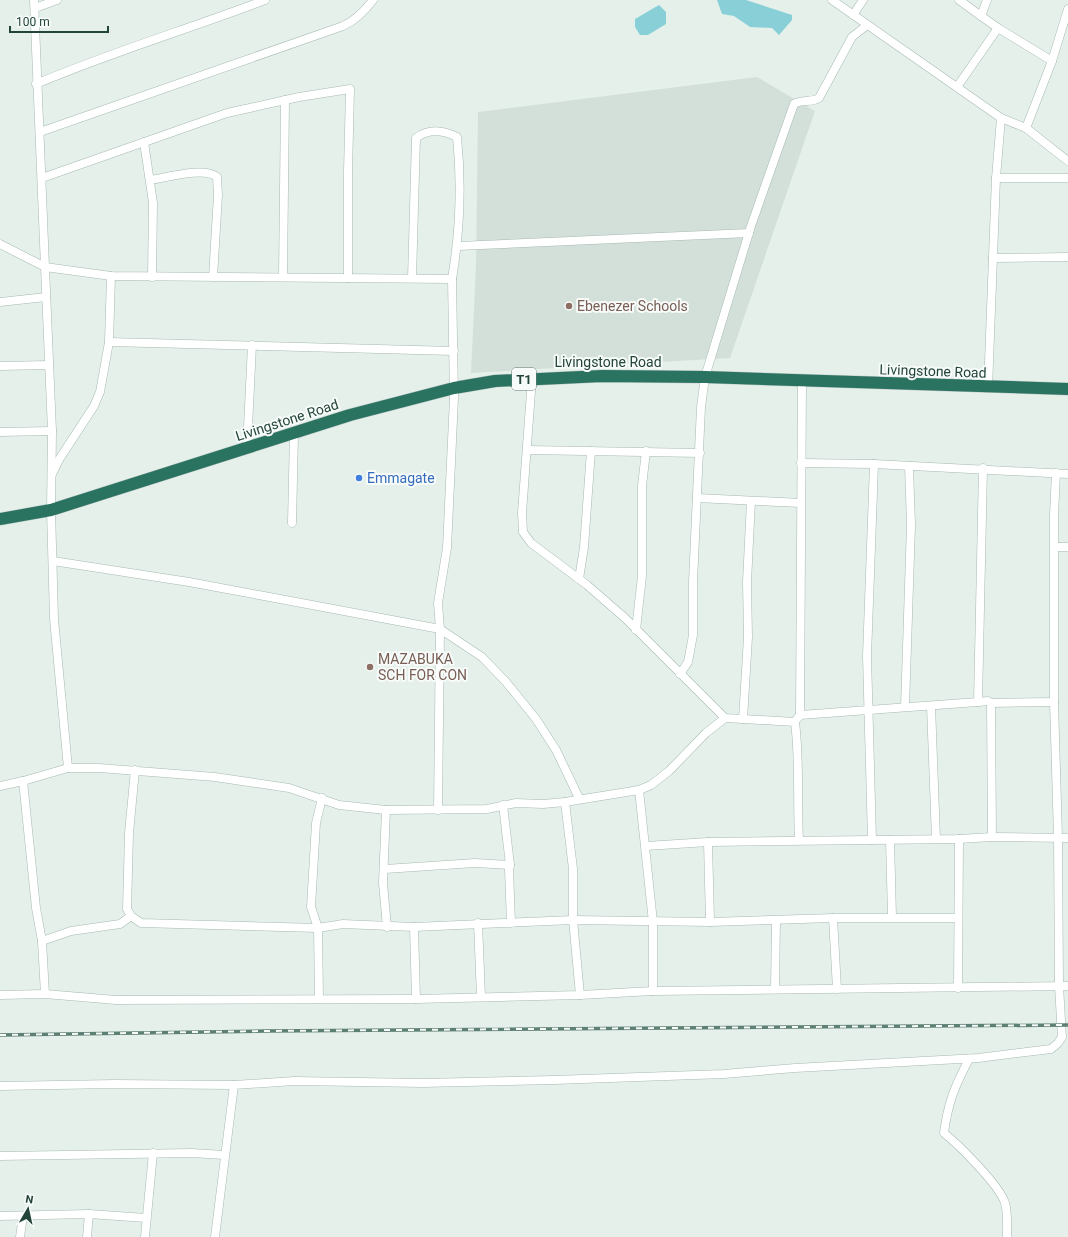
<svg xmlns="http://www.w3.org/2000/svg" width="1068" height="1237" viewBox="0 0 1068 1237" font-family="Roboto,sans-serif">
	<style>
		.built { fill: #d3e0d9 }
		.water { fill: #89cfd8 }
		.lines { fill: none; stroke-linecap: round; stroke-linejoin: round }
		.street-casing { stroke: #a7b9b2; stroke-width: 9 }
		.highway-casing { stroke: #c1cbc8; stroke-width: 13 }
		.street { stroke: #fff; stroke-width: 8 }
		.highway { stroke: #2b7361; stroke-width: 12 }
		.rail-casing { stroke: #5d7f74; stroke-width: 3.5 }
		.rail { stroke: #f7fbf9; stroke-width: 2; stroke-dasharray: 6; stroke-linecap: butt }
		.education-dot { fill: #8d6e63; stroke: #f7fbf9; stroke-width: 1.5 }
		.shop-dot { fill: #3f7fe0; stroke: #f7fbf9; stroke-width: 1.5 }
		.labels { text-anchor: middle; dominant-baseline: central; stroke-width: 4; stroke-linejoin: round; paint-order: stroke }
		.shield { fill: #f7fbf9; stroke: #627b73; stroke-width: 1 }
		.shield-label { font-size: 13px; font-weight: bold; fill: #224439 }
		.education-label { font-size: 14px; fill: #785e54; stroke: #f7fbf9; text-anchor: start }
		.street-label { font-size: 14px; fill: #224439; stroke: #f7fbf9 }
		.shop-label { font-size: 14px; fill: #366cbe; stroke: #f7fbf9; text-anchor: start }
	</style>
	<rect width="100%" height="100%" fill="#e5f0eb"/>
	<!-- built -->
	<path class="built" d="M757 77 815 111 730 358 471 373 476 265 478 112Z"/>
	<!-- water -->
	<g class="water">
		<path d="M717 0H746L792 15V20L779 35 772 28 750 27 734 16 722 14Z"/>
		<path d="M659 5 666 12V24L648 35H640L635 27V19Z"/>
	</g>
	<g class="lines">
		<!-- street casing -->
		<g class="street-casing">
			<g id="street">
				<path d="M832 0 1001 118 996 178 988 388"/>
				<path d="M959 0 981 16"/>
				<path d="M987 0 981 16 998 28 1052 61 1068 9"/>
				<path d="M35 8 57 0"/>
				<path d="M853 15 863 0"/>
				<path d="M1052 61 1026 128 1068 161"/>
				<path d="M36 84C111 52 189 29 265 0"/>
				<path d="M957 87 998 28"/>
				<path d="M1001 118 1026 128"/>
				<path d="M40 132 343 26C356 20 364 12 373 0"/>
				<path d="M144 142 153 203 152 277"/>
				<path d="M42 178 227 113 299 97 350 89 348 172V278"/>
				<path d="M996 178H1068"/>
				<path d="M150 180C165 178 205 166 217 177L218 195 213 277"/>
				<path d="M0 244 45 267 34 0"/>
				<path d="M458 246 749 233"/>
				<path d="M993 258 1068 257"/>
				<path d="M283 277 285 100"/>
				<path d="M412 278 416 138C429 128 443 130 457 137 462 185 460 231 452 279"/>
				<path d="M0 302 46 297"/>
				<path d="M109 342 454 351"/>
				<path d="M0 366 49 365"/>
				<path d="M532 378 522 513 523 532 531 543 587 585 625 618 725 718"/>
				<path d="M0 432 52 431"/>
				<path d="M247 448 252 345"/>
				<path d="M527 450 700 453"/>
				<path d="M801 463 874 464 1068 474"/>
				<path d="M52 474 60 458 94 406 100 392 109 342 111 276"/>
				<path d="M697 498 801 503"/>
				<path d="M292 523 294 434"/>
				<path d="M1055 547H1068"/>
				<path d="M53 561 189 582 440 629 482 657 506 682 536 719 556 750 579 798"/>
				<path d="M579 579 584 547 591 451"/>
				<path d="M636 630 642 576V486L646 451"/>
				<path d="M680 674 688 662 693 635V582L701 407 705 377 751 226 794 104C802 99 811 103 819 98L852 37 867 25"/>
				<path d="M978 702 983 468"/>
				<path d="M991 703 992 837"/>
				<path d="M931 706 936 839"/>
				<path d="M905 707 911 525 909 466"/>
				<path d="M800 715 802 381"/>
				<path d="M743 719 748 637 747 582 751 501"/>
				<path d="M797 719 800 715 978 702 988 701 991 703 1054 702"/>
				<path d="M68 768 54 619 51 510 52 431 45 267 111 276 452 279 454 398 447 548 438 603 440 629 438 810"/>
				<path d="M135 770 129 833 127 909 131 916 141 923 318 928 343 924 414 927 573 920 710 922 833 918H958"/>
				<path d="M23 781 36 908 42 941"/>
				<path d="M0 786 23 781 68 768H99L215 777 289 788 339 805 386 810 487 809 516 803 543 804 565 802 639 790 651 785 669 771 706 733 725 718 795 722C800 761 797 801 799 840"/>
				<path d="M639 790 653 922V991"/>
				<path d="M565 802 573 869V920L580 995"/>
				<path d="M503 805 510 865 509 869 511 923"/>
				<path d="M386 810 383 883 387 927"/>
				<path d="M872 840 867 656 874 464"/>
				<path d="M890 840 892 917"/>
				<path d="M708 842 710 922"/>
				<path d="M646 846 708 842 959 839 992 837 1068 838"/>
				<path d="M385 869 475 863 510 865"/>
				<path d="M833 918 837 989"/>
				<path d="M478 923 481 997"/>
				<path d="M414 927 416 999"/>
				<path d="M958 988 959 839"/>
				<path d="M775 989 776 921"/>
				<path d="M45 994 42 941 71 931 120 924 131 916"/>
				<path d="M0 995 45 994 116 1000 416 999 580 995 653 991 1068 986"/>
				<path d="M319 999 318 928 311 907 316 823 322 798"/>
				<path d="M969 1059C955 1086 948 1102 944 1133 959 1145 1000 1186 1005 1203 1008 1213 1007 1226 1007 1237"/>
				<path d="M0 1086 114 1084 234 1085"/>
				<path d="M0 1156 192 1153 224 1155"/>
				<path d="M0 1216 89 1214 146 1218"/>
				<path d="M20 1237 23 1216"/>
				<path d="M87 1237 89 1214"/>
				<path d="M145 1237 153 1153"/>
				<path d="M215 1237 234 1085 294 1081 423 1083 554 1080 724 1074 795 1068 978 1058 1051 1049 1058 1043 1062 1037 1059 986 1058 837 1054 702V515L1056 473"/>
			</g>
		</g>
		<!-- highway casing -->
		<g class="highway-casing">
			<path id="highway" d="M0 519 51 510 350 415 454 388 495 381 602 376 705 377 1068 389"/>
		</g>
		<!-- street -->
		<use href="#street" class="street"/>
		<!-- highway -->
		<use href="#highway" class="highway"/>
		<!-- rail casing -->
		<g class="rail-casing">
			<path id="rail" d="M0 1035 265 1031 1068 1025"/>
		</g>
		<!-- rail -->
		<use href="#rail" class="rail"/>
	</g>
	<!-- markers -->
	<g class="education-dot">
		<circle cx="569" cy="306" r="4"/>
		<circle cx="370" cy="667" r="4"/>
	</g>
	<circle class="shop-dot" cx="359" cy="478" r="4"/>
	<g class="labels">
		<!-- shield labels -->
		<rect class="shield" x="512" y="368" width="24" height="22" rx="3"/>
		<g class="shield-label">
			<text x="524" y="379">T1</text>
		</g>
		<!-- education labels -->
		<g class="education-label">
			<text x="577" y="306">Ebenezer Schools</text>
			<text x="378" y="659">MAZABUKA<tspan x="378" dy="16">SCH FOR CON</tspan></text>
		</g>
		<!-- street labels -->
		<g class="street-label">
			<text x="608" y="362">Livingstone Road</text>
			<text transform="translate(933 371) rotate(2)">Livingstone Road</text>
			<text transform="translate(287 420) rotate(-18)">Livingstone Road</text>
		</g>
		<!-- shop labels -->
		<g class="shop-label">
			<text x="367" y="478">Emmagate</text>
		</g>
	</g>
	<!-- north arrow -->
	<g transform="translate(28 1209) rotate(9)" stroke="#f7fbf9" stroke-width="3" paint-order="stroke">
	<path d="M0-3L7 15L0 10L-7 15Z" fill="#224439"/>
	<text y="-6" font-size="11" font-weight="bold" text-anchor="middle" fill="#224439">N</text>
	</g>
	<!-- scale -->
	<path d="M10 26v6h98v-6" fill="none" stroke="#224439" stroke-width="2"/>
	<text x="16" y="26" font-size="12" fill="#224439" stroke="#f7fbf9" stroke-width="3" paint-order="stroke">100 m</text>
</svg>
